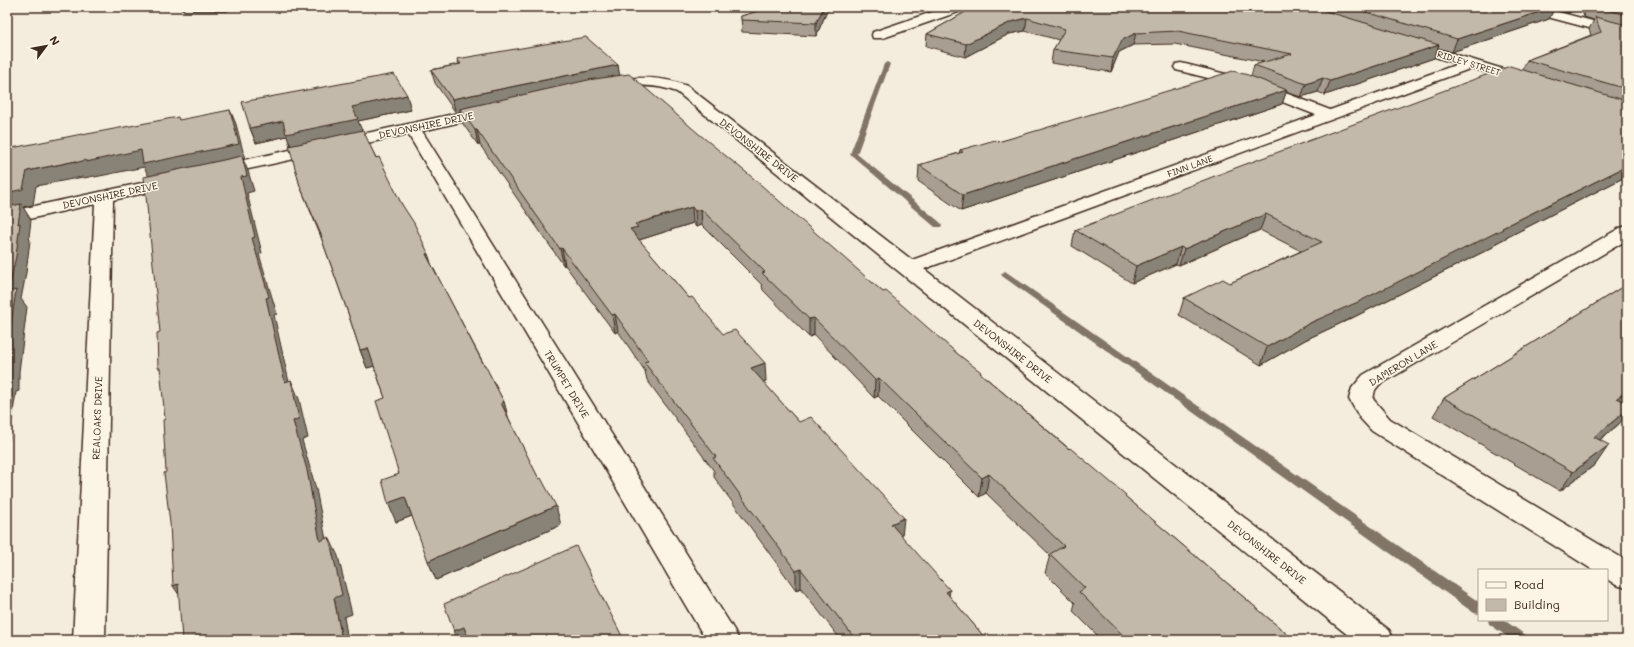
<svg xmlns="http://www.w3.org/2000/svg" width="1634" height="647" viewBox="0 0 1634 647" font-family="Mali,sans-serif">
	<style>
		.lines { fill: none; stroke-linecap: round; stroke-linejoin: round }
		.stream { fill: #817466; fill-rule: evenodd }
		.lane-casing { stroke: #3b2a1e; stroke-width: 3 }
		.street-casing { stroke: #3b2a1e; stroke-width: 3 }
		.lane { fill: #fcf5e5; fill-rule: evenodd }
		.street { fill: #fcf5e5; fill-rule: evenodd }
		.wall { fill: #a89f92; stroke: #3b2a1e }
		.shaded-wall { fill: #888277; stroke: #3b2a1e }
		.building { fill: #c3b9aa; stroke: #3b2a1e }
		.labels { text-anchor: middle; dominant-baseline: central; stroke-width: 3; stroke-linejoin: round; paint-order: stroke }
		.far-street-label { font-size: 9px; fill: #3b2a1e; stroke: #fcf5e5 }
		.street-label { font-size: 10px; fill: #3b2a1e; stroke: #fcf5e5 }
	</style>
	<rect width="100%" height="100%" fill="#f4eddd"/>
	<filter id="ink" filterUnits="userSpaceOnUse"><feTurbulence type="fractalNoise" baseFrequency=".025" numOctaves="2"/><feDisplacementMap in="SourceGraphic" scale="8" xChannelSelector="R" yChannelSelector="G"/><feConvolveMatrix kernelMatrix="1 2 1 2 8 2 1 2 1" color-interpolation-filters="sRGB"/></filter>
	<g filter="url(#ink)">
		<g class="lines">
			<!-- stream -->
			<g class="stream">
				<path d="M887 62 890 64 857 154 941 223 942 225 941 227H935L850 154 884 64Z"/>
				<path d="M1005 271 1479 602V614L1474 613 1002 276 1001 274Z"/>
				<path d="M1488 620H1504L1527 636 1529 640H1512L1489 624Z"/>
			</g>
			<!-- lane casing -->
			<g class="lane-casing">
				<path id="lane" d="M181 7H231L227 10H185Z"/>
			</g>
			<!-- street casing -->
			<g class="street-casing">
				<g id="street">
					<path d="M947 7H966L964 10 883 38H873L872 35 873 32Z"/>
					<path d="M1519 7H1539L1627 30V38L1521 10Z"/>
					<path d="M1408 40 1529 77 1531 80 1529 83 1524 84 1472 68 924 269 1389 630 1394 640H1354L677 92C661 86 645 84 628 87 619 88 611 91 603 89L601 86 603 83C632 76 659 75 687 86L912 260 1316 115 1244 87 1176 70 1174 67 1176 64 1181 63 1254 81 1330 110 1458 64 1403 47 1401 44 1403 41Z"/>
					<path d="M490 106 495 108 498 111 495 114 422 131 734 630 739 640H706L408 134 217 176 211 175 208 171 211 167 217 166Z"/>
					<path d="M174 176 180 177 183 181 180 185 113 200 105 640H73L95 204 7 224V212Z"/>
					<path d="M1627 226V240L1379 385 1375 390 1373 399 1390 419 1627 561V588L1616 585 1607 579V570H1593L1372 431 1360 418 1349 399 1352 388 1363 375 1620 228Z"/>
				</g>
			</g>
			<!-- lane -->
			<use href="#lane" class="lane"/>
			<!-- street -->
			<use href="#street" class="street"/>
		</g>
		<!-- wall -->
		<g class="wall">
			<path d="M772 7H829L816 36 742 32 741 16Z"/>
			<path d="M974 7H1627V176L1496 243 1495 246 1350 319 1305 340 1261 365 1179 315 1184 298 1230 283 1301 251 1260 230 1179 265 1176 264 1132 283 1072 246 1075 230 1522 70 1527 60 1591 35 1589 29 1594 20 1584 17 1581 8 1567 13 1554 9 1549 19 1452 52 1438 48 1434 58 1325 95 1318 92 1301 97 1286 92 1282 104 961 211 918 181 919 165 959 153 960 150 998 142 1251 76 1254 65 1264 62 1175 44 1133 45 1119 52 1111 72 1051 63 1053 50 1059 40 1025 31 1009 34 965 57 926 46 927 34Z"/>
			<path d="M457 59 618 65 619 76 883 292 959 355 1294 640H1102L1073 611 1075 603 1045 573 1050 555 986 493 979 497 878 396 874 398 814 335 809 337 763 290 762 285 702 225 696 227 693 223 639 240 689 298 766 381 763 382 902 537 949 596 987 640H841L801 588 796 590 714 477V471L647 380 645 371 618 331 615 333 565 265 564 266 480 145H478L463 124 460 112 456 113 435 83 431 70 459 64Z"/>
			<path d="M411 110 358 121 361 130 401 203 432 266 504 402 508 417 561 525 436 580 412 516 396 522 399 474 385 398 374 366 367 368 360 350 348 313 321 237 300 186 290 146 287 136 256 143 250 128Z"/>
			<path d="M1627 284V400L1625 402 1619 424 1600 440 1596 464 1560 491 1433 416 1444 398Z"/>
		</g>
		<!-- shaded-wall -->
		<g class="shaded-wall">
			<path d="M824 7H829L816 36V23Z"/>
			<path d="M1555 7 1549 19 1452 52 1457 39Z"/>
			<path d="M1570 7H1582L1581 8 1567 13Z"/>
			<path d="M1027 18 1025 31 1009 34 965 57 966 44 1011 22Z"/>
			<path d="M1136 33 1133 45 1119 52 1111 72 1113 58 1122 40Z"/>
			<path d="M1439 45 1434 58 1325 95 1330 81Z"/>
			<path d="M618 65 620 78 460 109V112L456 113 452 99Z"/>
			<path d="M1323 78 1318 92 1301 97 1306 84Z"/>
			<path d="M1287 90 1282 104 961 211 963 195Z"/>
			<path d="M407 95 411 110 358 121 363 133 292 149 287 136 256 143 250 128Z"/>
			<path d="M230 110 236 124 245 159H243L248 171 254 191 247 193 262 253 259 254 277 314 274 315 293 400 150 179 144 167 95 177 94 176 84 178 83 177 36 186 33 205 23 207 31 220 29 237 30 240 26 273 21 299 27 307 19 372V391L16 392 7 452 8 292 7 193 27 171 76 161Z"/>
			<path d="M475 130H477L480 145H478Z"/>
			<path d="M1627 166V176L1496 243 1495 246 1350 319 1305 340 1261 365 1267 347 1312 322Z"/>
			<path d="M692 207 693 223 639 240 630 229 635 224Z"/>
			<path d="M701 209 702 225 696 227 695 211Z"/>
			<path d="M1266 214 1260 230 1179 265 1184 249Z"/>
			<path d="M1181 247 1176 264 1132 283 1136 266Z"/>
			<path d="M562 248 565 265 564 266 560 249Z"/>
			<path d="M428 253 433 270 426 254Z"/>
			<path d="M615 314 618 331 615 333 612 315Z"/>
			<path d="M814 318V335L809 337V319Z"/>
			<path d="M368 348 375 366 367 368 360 350Z"/>
			<path d="M765 363 766 381 752 386 751 368Z"/>
			<path d="M879 378 878 396 874 398 875 380Z"/>
			<path d="M291 380 299 399 308 438 302 440 316 489 330 560 320 541 293 421Z"/>
			<path d="M1627 391V400L1604 417 1617 398Z"/>
			<path d="M504 402 509 420 501 403Z"/>
			<path d="M1627 410V414L1619 424 1581 455 1594 437Z"/>
			<path d="M1609 445 1596 464 1560 491 1573 472Z"/>
			<path d="M989 474 986 493 979 497 982 478Z"/>
			<path d="M405 497 412 516 396 522 388 503Z"/>
			<path d="M556 506 561 525 436 580 428 561Z"/>
			<path d="M904 518 902 537 891 524Z"/>
			<path d="M329 537 338 556 352 614 344 617 348 640H342L334 598Z"/>
			<path d="M801 569V588L796 590V571Z"/>
			<path d="M178 584 186 605 173 586Z"/>
			<path d="M950 590 947 609 946 592Z"/>
			<path d="M464 627 469 640H457L454 631Z"/>
		</g>
		<!-- building -->
		<g class="building">
			<path d="M772 7H824L816 23 741 20V16Z"/>
			<path d="M974 7H1312L1439 45 1330 81 1323 78 1306 84 1254 65 1292 54 1178 31 1136 33 1122 40 1113 58 1053 50 1065 29 1027 18 1011 22 966 44 927 34Z"/>
			<path d="M1349 7H1555L1457 39Z"/>
			<path d="M1597 7H1627V15Z"/>
			<path d="M1595 17 1627 25V89L1527 60 1601 32Z"/>
			<path d="M586 37 618 65 452 99 431 70 461 64 457 59Z"/>
			<path d="M1510 66 1627 101V166L1502 228 1503 229 1358 302 1312 322 1267 347 1184 298 1223 279 1230 283 1322 242 1266 214 1184 249 1181 247 1136 266 1075 230 1238 167Z"/>
			<path d="M1233 71 1248 75 1287 90 963 195 919 165 963 152 960 150 995 140 998 142 1039 130Z"/>
			<path d="M394 74 407 95 352 107 358 119 286 134 283 121 250 128 242 102Z"/>
			<path d="M629 74 699 134 753 178 883 292 886 291 959 355 981 372 980 373 1069 449 1070 448 1126 495 1125 496 1294 640H1128L1079 592 1085 588 1050 554 1064 546 989 474 982 478 879 378 875 380 814 318 809 319 762 273 765 272 701 209 695 211 692 207 635 224 638 227 630 229 689 298 692 297 723 334 735 330 765 363 751 368 799 422 811 417 904 518 891 524 950 590 946 592 987 640H856L801 569 796 571 713 458 716 457 644 362 648 361 615 314 612 315 562 248 560 249 477 130H475L460 109 588 80Z"/>
			<path d="M230 110 239 144 143 164 141 150 86 162V160L75 163 76 161 27 171 23 189 7 193V149L82 134V135L178 117 179 120Z"/>
			<path d="M363 130 376 158 379 157 401 203 414 223 428 253 426 254 484 365H485L504 402 501 403 539 479 541 478 556 506 428 561 405 497 388 503 382 480 399 474 376 401 385 398 368 348 360 350 348 313 321 237H322L300 186 289 146Z"/>
			<path d="M242 156 247 176 241 177 255 237 252 238 269 297 266 298 285 382 291 380 299 419 293 421 307 470 320 541 329 537 342 595 334 598 342 640H182L178 584 173 586 170 523 164 473 166 472 163 420 165 419 160 368H158L157 333 160 332 144 177Z"/>
			<path d="M21 204 18 224 20 223 16 256 8 292 16 290 7 352V207Z"/>
			<path d="M1627 284V391L1617 398 1627 403V410L1594 437 1609 445 1573 472 1444 398Z"/>
			<path d="M576 546 624 640H469L464 627 454 631 444 604Z"/>
		</g>
	</g>
	<g class="labels">
		<!-- far-street labels -->
		<g class="far-street-label">
			<text transform="translate(1469 63) rotate(17)">RIDLEY STREET</text>
			<text transform="translate(1190 166) rotate(-20)">FINN LANE</text>
		</g>
		<!-- street labels -->
		<g class="street-label">
			<text transform="translate(426 125) rotate(-12)">DEVONSHIRE DRIVE</text>
			<text transform="translate(759 150) rotate(38)">DEVONSHIRE DRIVE</text>
			<text transform="translate(110 195) rotate(-12)">DEVONSHIRE DRIVE</text>
			<text transform="translate(1013 351) rotate(38)">DEVONSHIRE DRIVE</text>
			<text transform="translate(1403 363) rotate(-31)">DAMERON LANE</text>
			<text transform="translate(567 384) rotate(59)">TRUMPET DRIVE</text>
			<text transform="translate(97 418) rotate(-88)">REALOAKS DRIVE</text>
			<text transform="translate(1267 552) rotate(38)">DEVONSHIRE DRIVE</text>
		</g>
	</g>
	<!-- margin -->
	<rect width="1634" height="647" fill="none" stroke="#fcf5e5" stroke-width="24"/>
	<rect x="12" y="12" width="1610" height="623" fill="none" stroke="#3b2a1e" stroke-width="1.5" filter="url(#ink)"/>
	<!-- legend -->
	<rect x="1478" y="569" width="130" height="52" fill="#fcf5e5" stroke="#afa495"/>
	<rect x="1486" y="582" width="20" height="6" fill="#fcf5e5" stroke="#afa495"/>
	<text x="1514" y="589" font-size="12" fill="#3b2a1e">Road</text>
	<rect x="1486" y="599" width="20" height="12" fill="#c3b9aa" stroke="#afa495"/>
	<text x="1514" y="609" font-size="12" fill="#3b2a1e">Building</text>
	<!-- north arrow -->
	<g transform="translate(46 46) rotate(58)" stroke="#fcf5e5" stroke-width="3" paint-order="stroke">
	<path d="M0-3L7 15L0 10L-7 15Z" fill="#3b2a1e"/>
	<text y="-6" font-size="11" font-weight="bold" text-anchor="middle" fill="#3b2a1e">N</text>
	</g>
</svg>
